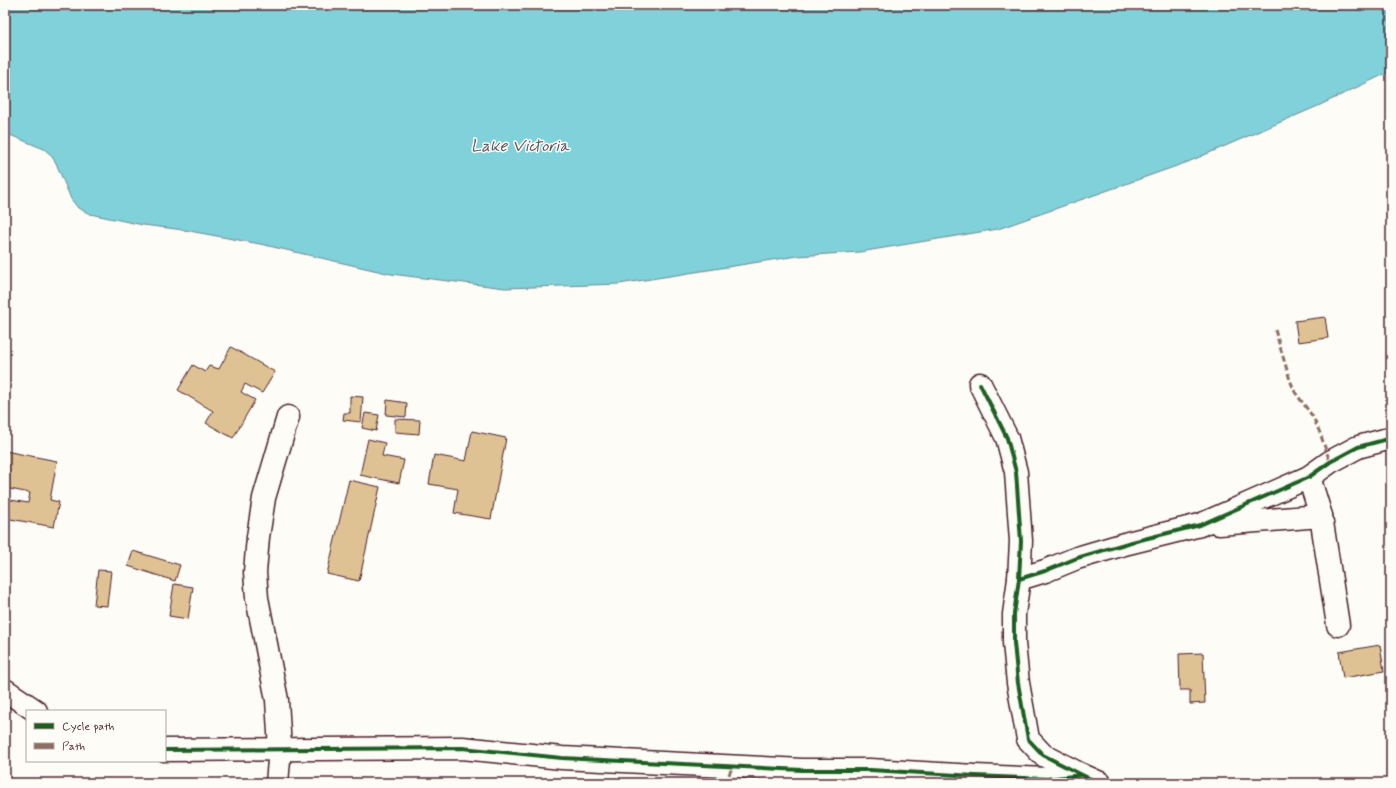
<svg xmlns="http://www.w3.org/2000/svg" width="1396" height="788" viewBox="0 0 1396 788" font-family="Mynerve,sans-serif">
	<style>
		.water { fill: #80d1d9; stroke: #6a8a93 }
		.building { fill: #dfc293; stroke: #4a1f2b }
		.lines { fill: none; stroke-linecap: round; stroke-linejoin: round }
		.street-casing { stroke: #4a1f2b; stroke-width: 25 }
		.street { stroke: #fdfcf7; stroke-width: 22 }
		.quiet { stroke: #8d6e63; stroke-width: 3; stroke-dasharray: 6 3; stroke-linecap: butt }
		.cycleway-casing { stroke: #fdfcf7; stroke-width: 6 }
		.cycleway { stroke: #1b5e20; stroke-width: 4 }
		.labels { text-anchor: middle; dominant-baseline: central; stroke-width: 3; stroke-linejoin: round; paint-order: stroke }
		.water-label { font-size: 17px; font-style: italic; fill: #5a545f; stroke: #fdfcf7 }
	</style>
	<rect width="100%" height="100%" fill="#fdfcf7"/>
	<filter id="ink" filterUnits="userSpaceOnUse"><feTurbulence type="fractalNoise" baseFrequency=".025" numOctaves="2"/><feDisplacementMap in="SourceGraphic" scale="8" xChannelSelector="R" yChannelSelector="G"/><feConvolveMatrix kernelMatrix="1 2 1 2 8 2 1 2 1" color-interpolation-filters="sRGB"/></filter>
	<g filter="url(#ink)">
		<!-- water -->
		<path class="water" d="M5 5H1391V71L1318 106 1188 162 998 229 860 252 797 256 619 284 505 288 391 274 260 244 184 230 143 225 90 214 78 208 71 199 56 163 50 154 44 149 5 133Z"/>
		<!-- building -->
		<g class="building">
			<path d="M1325 317 1328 338 1298 342 1295 321Z"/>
			<path d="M231 347 275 372 262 393 245 384 241 392 255 400 233 438 206 423 213 411 178 390 193 365 205 372 209 366 219 369Z"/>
			<path d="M350 396 363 397 361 422 343 420 344 413H350Z"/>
			<path d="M387 400 407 403 406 417 386 415Z"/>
			<path d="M365 413 379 415 376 431 362 428Z"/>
			<path d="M395 419 420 420 419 434 395 432Z"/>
			<path d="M472 431 506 438 491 519 454 513 458 489 429 484 434 455 466 461Z"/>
			<path d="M368 439 385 443 382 456 404 460 399 483 360 475Z"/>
			<path d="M5 451 57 461 50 500 59 502 54 527 5 518V499L28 503 30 493 5 488Z"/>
			<path d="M349 480 380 487 359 581 327 574Z"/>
			<path d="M133 551 180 565 175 581 128 566Z"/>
			<path d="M98 570 111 571 107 606 94 605Z"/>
			<path d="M174 584 193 587 188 619 169 616Z"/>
			<path d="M1380 645 1384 671 1343 678 1339 652Z"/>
			<path d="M1203 653 1205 703 1190 704V690H1180L1179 654Z"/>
		</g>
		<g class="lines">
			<!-- street casing -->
			<g class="street-casing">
				<g id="street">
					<path d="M980 384 1007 438 1016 472 1021 541 1019 579 1014 614V643L1018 683 1028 739 1043 755 1082 775 1100 783"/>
					<path d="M1309 477 1321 516 1338 625"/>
					<path d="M1219 524 1321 516"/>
					<path d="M1019 579 1045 571 1077 558 1128 543 1200 525 1309 477 1330 462 1358 447 1384 440 1391 439"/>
					<path d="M5 690 36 711"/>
					<path d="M165 750 462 748 562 758 802 770H870L975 776 1047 779 1082 775"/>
					<path d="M277 783 280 749 277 700 257 598 255 572 258 537 264 498 288 417"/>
				</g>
			</g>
			<!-- street -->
			<use href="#street" class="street"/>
			<!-- quiet -->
			<g class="quiet">
				<path d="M1275 330 1290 380 1295 392 1313 417 1320 433 1330 462"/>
				<path d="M725 783 733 766"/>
			</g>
			<!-- cycleway casing -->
			<g class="cycleway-casing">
				<g id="cycleway">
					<path d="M980 384 1007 438 1016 472 1021 541 1019 579 1014 614V643L1018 683 1028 739 1043 755 1082 775 1100 783"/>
					<path d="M1019 579 1045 571 1077 558 1128 543 1200 525 1309 477 1330 462 1358 447 1384 440 1391 439"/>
					<path d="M165 750 462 748 562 758 802 770H870L975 776 1047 779 1082 775"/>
				</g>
			</g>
			<!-- cycleway -->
			<use href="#cycleway" class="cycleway"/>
		</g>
	</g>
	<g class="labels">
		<!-- water labels -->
		<g class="water-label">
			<text x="520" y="146">Lake Victoria</text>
		</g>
	</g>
	<!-- margin -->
	<rect width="1396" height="788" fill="none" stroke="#fdfcf7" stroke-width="20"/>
	<rect x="10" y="10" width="1376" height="768" fill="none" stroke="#4a1f2b" stroke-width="1.5" filter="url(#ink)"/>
	<!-- legend -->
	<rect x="26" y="710" width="140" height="52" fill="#fdfcf7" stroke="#b5a4a5"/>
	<rect x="34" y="723" width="20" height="6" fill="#1b5e20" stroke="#b5a4a5"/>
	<text x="62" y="730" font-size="12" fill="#4a1f2b">Cycle path</text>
	<rect x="34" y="743" width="20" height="6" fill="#8d6e63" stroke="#b5a4a5"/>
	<text x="62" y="750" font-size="12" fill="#4a1f2b">Path</text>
</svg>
